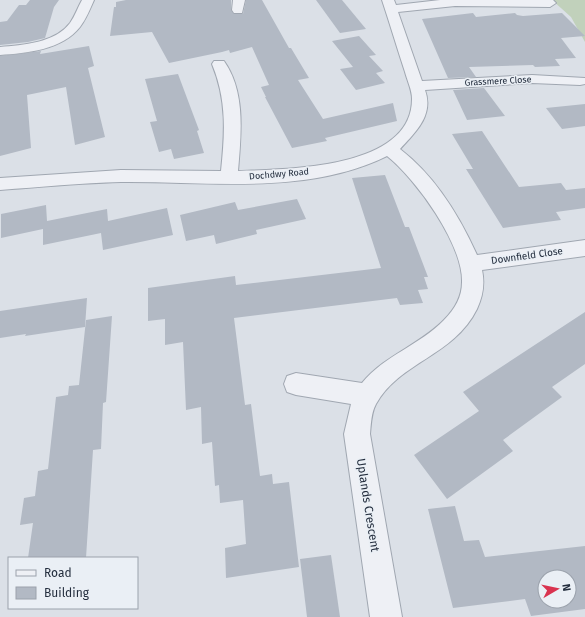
<svg xmlns="http://www.w3.org/2000/svg" width="585" height="617" viewBox="0 0 585 617" font-family="'Fira Sans',sans-serif">
	<style>
		.green { fill: #c1d1bb }
		.building { fill: #b2b9c4; fill-rule: evenodd }
		.lines { fill: none; stroke-linecap: round; stroke-linejoin: round }
		.street-casing { stroke: #a0a7b1; stroke-width: 2 }
		.street { fill: #eef0f5; fill-rule: evenodd }
		.labels { text-anchor: middle; dominant-baseline: central; stroke-width: 3; stroke-linejoin: round; paint-order: stroke }
		.far-street-label { font-size: 9px; fill: #242e3e; stroke: #eaeff5 }
		.street-label { font-size: 10px; fill: #242e3e; stroke: #eaeff5 }
		.near-street-label { font-size: 12px; fill: #242e3e; stroke: #eaeff5 }
	</style>
	<rect width="100%" height="100%" fill="#dbe0e7"/>
	<!-- green -->
	<path class="green" d="M552 0H585V42L571 17Z"/>
	<!-- building -->
	<g class="building">
		<path d="M30 0H59L54 7 45 38 28 42 0 45V22L7 21 19 5H26Z"/>
		<path d="M126 0H231V10L234 14H243L246 0H262L289 48H291L309 78 298 80 323 119 393 103 397 121 325 138 327 141 292 148 265 97H266L261 87 269 85 252 47 230 53 229 50 222 52 169 63 152 32 110 36 114 7H116V2Z"/>
		<path d="M316 0H342L366 29 340 33Z"/>
		<path d="M473 13 476 17 515 13 517 15 523 16 562 13 585 36 561 38 576 58 555 59 560 66 535 67 533 65 469 67 476 77 448 78 422 19Z"/>
		<path d="M359 36 376 55 369 56 383 71 376 73 385 83 356 90 340 69 353 67 332 41Z"/>
		<path d="M89 46 94 66 88 68 105 137 75 145 66 87 27 95 31 148 0 156V56L41 51 40 54Z"/>
		<path d="M178 74 199 130 197 131 204 153 174 159 171 149 159 152 150 122 157 121 145 79Z"/>
		<path d="M484 88 505 116 467 120 453 90Z"/>
		<path d="M585 104V126L562 129 546 108Z"/>
		<path d="M482 131 519 187 561 183 566 190 585 188V208L556 212 561 220 503 228 466 169H473L452 134Z"/>
		<path d="M385 175 405 227H409L428 277H424L428 289 418 290 423 303 400 305 397 298 234 318 245 405 251 404 260 476 272 474 273 484 289 482 299 567 226 578 225 548 246 544 243 500 220 503 219 485 215 486 212 442 202 444 201 407 186 410 183 342 165 345V319L148 321V288L235 276 236 285 381 268 352 178Z"/>
		<path d="M297 199 306 219 256 230 257 234 216 244 214 235 186 241 180 215 235 202 238 210Z"/>
		<path d="M46 205 47 221 107 209 108 221 167 208 173 235 103 250 101 233 43 245V229L1 238V214Z"/>
		<path d="M87 298 85 327 25 336 26 334 0 338V311Z"/>
		<path d="M585 312V364L552 387 562 397 503 440 513 451 447 499 414 455 479 411 463 392Z"/>
		<path d="M112 316 106 402 103 403 101 449 93 450 86 558H28L33 523 20 525 24 498 35 496 38 471 48 469 56 397 68 395 69 386 79 385 86 320Z"/>
		<path d="M455 506 464 541 479 540 485 557 585 546V609L531 616 525 599 453 608 428 509ZM545 577H569V601H545Z"/>
		<path d="M331 555 340 617H307L300 559Z"/>
	</g>
	<g class="lines">
		<!-- street casing -->
		<g class="street-casing">
			<g id="street">
				<path d="M82 0H94C90 9 86 19 80 27 62 50 27 53 0 55V47C23 45 55 43 70 23 75 16 78 7 82 0Z"/>
				<path d="M233 0H245L242 13H234L232 10Z"/>
				<path d="M382 0H394L396 5 440 0H553L556 3 550 7 455 6 398 12 422 81 532 75 585 78V84L580 85 532 83 425 90C434 115 416 132 400 149 435 176 459 215 477 255L585 240V256L482 270C485 284 483 296 477 309 454 356 399 362 376 404 371 413 371 424 370 434L402 617H370L344 434 351 404 296 395 287 392 284 384 287 376 296 373 362 383C385 355 420 345 444 320 455 309 462 297 462 282 463 244 416 179 387 156 306 196 208 181 121 182 81 183 40 187 0 190V178L121 170 221 171C225 133 227 100 212 64L214 61H224C246 92 241 135 238 171 288 169 412 169 412 99 412 90 407 80 405 72 397 48 390 24 382 0Z"/>
			</g>
		</g>
		<!-- street -->
		<use href="#street" class="street"/>
	</g>
	<g class="labels">
		<!-- far-street labels -->
		<g class="far-street-label">
			<text transform="translate(498 81) rotate(-3)">Grassmere Close</text>
			<text transform="translate(279 174) rotate(-5)">Dochdwy Road</text>
		</g>
		<!-- street labels -->
		<g class="street-label">
			<text transform="translate(527 256) rotate(-8)">Downfield Close</text>
		</g>
		<!-- near-street labels -->
		<g class="near-street-label">
			<text transform="translate(368 505) rotate(81)">Uplands Crescent</text>
		</g>
	</g>
	<!-- legend -->
	<rect x="8" y="557" width="130" height="52" fill="#eaeff5" stroke="#9ba2ac"/>
	<rect x="16" y="570" width="20" height="6" fill="#eef0f5" stroke="#9ba2ac"/>
	<text x="44" y="577" font-size="12" fill="#242e3e">Road</text>
	<rect x="16" y="587" width="20" height="12" fill="#b2b9c4" stroke="#9ba2ac"/>
	<text x="44" y="597" font-size="12" fill="#242e3e">Building</text>
	<!-- north arrow -->
	<g transform="translate(557 589) rotate(81)"><circle r="19" fill="#eaeff5" stroke="#9ba2ac"/>
	<path d="M0-3L7 15L0 10L-7 15Z" fill="#d9324f"/>
	<text y="-6" font-size="11" font-weight="bold" text-anchor="middle" fill="#242e3e">N</text>
	</g>
</svg>
